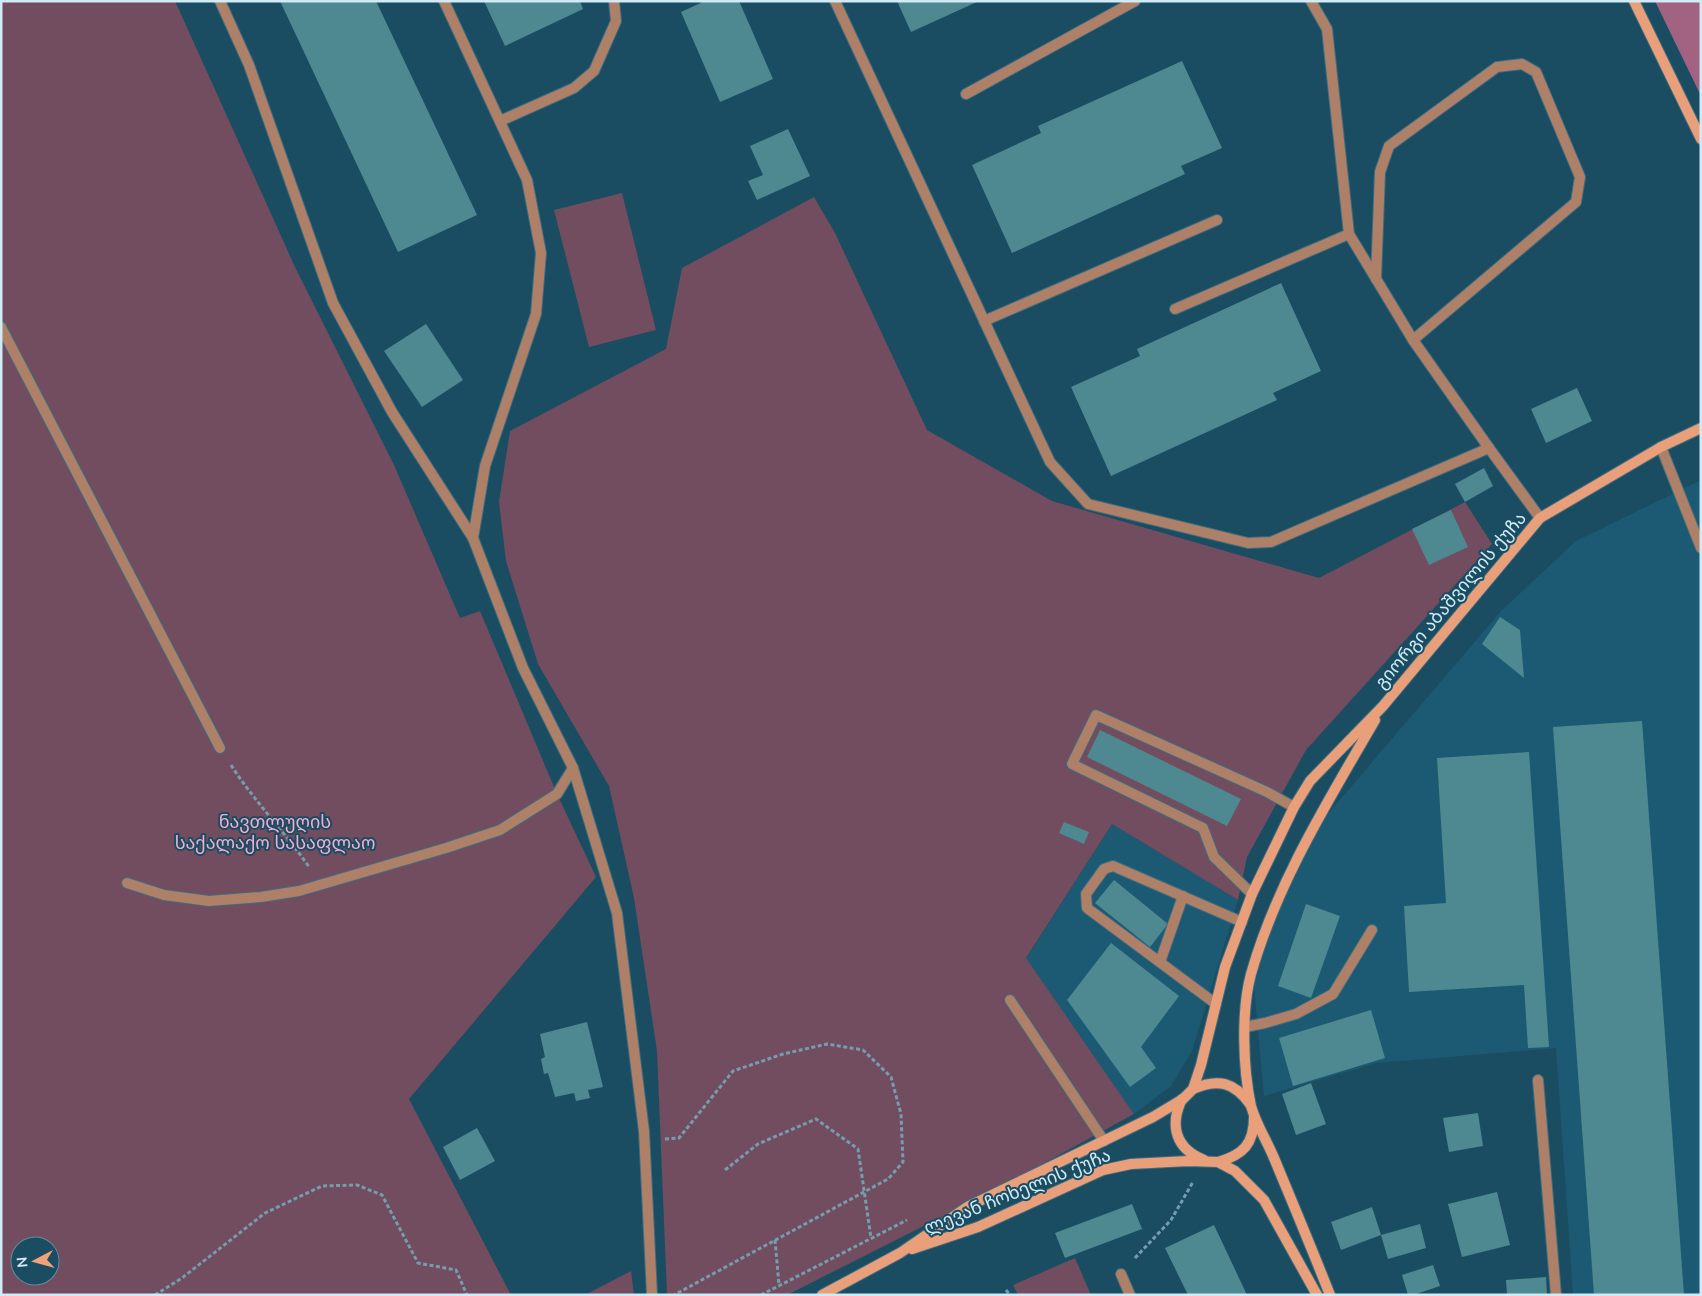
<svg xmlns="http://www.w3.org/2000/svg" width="1702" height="1296" viewBox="0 0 1702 1296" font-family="Mulish,'Noto Sans Georgian',sans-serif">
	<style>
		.built { fill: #1b5a72 }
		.green { fill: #714d5f; fill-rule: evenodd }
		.forest { fill: #a26383 }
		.building { fill: #4e8992 }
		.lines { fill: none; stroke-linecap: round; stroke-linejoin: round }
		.lane-casing { stroke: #3e6c80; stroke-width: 12 }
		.street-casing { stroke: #3e6c80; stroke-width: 12 }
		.secondary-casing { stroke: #3e6c80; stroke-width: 12 }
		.path { stroke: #769dad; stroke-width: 3; stroke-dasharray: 4 2.5; stroke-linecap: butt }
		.lane { stroke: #af8068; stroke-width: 10 }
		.street { stroke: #af8068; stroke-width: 10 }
		.secondary { stroke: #e99f79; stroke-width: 10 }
		.labels { text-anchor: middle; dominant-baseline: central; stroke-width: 4; stroke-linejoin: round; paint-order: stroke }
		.street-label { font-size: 18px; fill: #d0eaf6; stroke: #1a4d62 }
		.park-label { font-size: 18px; fill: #f6acd1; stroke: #1a4d62 }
	</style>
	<rect width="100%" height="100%" fill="#1a4d62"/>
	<!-- built -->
	<g class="built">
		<path d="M1701 480V1295H1573L1556 1048 1376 1063 1264 1096 1254 987 1267 936 1321 822 1501 611 1576 541Z"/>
		<path d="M1112 824 1238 900 1192 1051 1171 1086 1134 1114 1026 959Z"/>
	</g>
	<!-- green -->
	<g class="green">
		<path d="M1 1H175L295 267 394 465 460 618 480 611 557 794 596 877 409 1099 511 1295H1ZM20 1246H50V1276H20Z"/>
		<path d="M622 193 656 330 589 347 554 210Z"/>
		<path d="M814 197 835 233 927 430 1052 501 1319 578 1465 502 1492 544 1306 750 1247 857 1238 900 1112 824 1026 958 1134 1114 995 1190 787 1295H667L657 1051 634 898 609 786 538 664 506 561 499 502 510 431 666 349 682 268Z"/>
		<path d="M1075 1258 1091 1295H1018L1013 1285Z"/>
		<path d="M631 1271 634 1295H585Z"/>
	</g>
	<!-- forest -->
	<path class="forest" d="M1655 1H1701V96Z"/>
	<!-- building -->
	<g class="building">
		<path d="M280 1H376L477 215 398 252Z"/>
		<path d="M484 1H580L583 9 505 46Z"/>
		<path d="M705 1H739L773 79 720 102 681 12Z"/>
		<path d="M897 1H979L911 32Z"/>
		<path d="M1182 61 1222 148 1181 166 1185 174 1012 253 972 165 1041 133 1038 126Z"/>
		<path d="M788 129 810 176 757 200 748 181 763 175 750 146Z"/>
		<path d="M1281 283 1321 371 1273 393 1277 400 1111 476 1071 387 1140 356 1137 349Z"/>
		<path d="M426 324 463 380 422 407 384 351Z"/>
		<path d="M1577 388 1592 421 1546 443 1531 409Z"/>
		<path d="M1484 468 1493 486 1465 502 1455 484Z"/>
		<path d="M1451 510 1468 547 1429 565 1412 529Z"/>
		<path d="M1500 617 1520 630 1524 678 1482 644Z"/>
		<path d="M1642 721 1684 1295H1594L1553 727Z"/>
		<path d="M1100 730 1241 799 1227 826 1087 757Z"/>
		<path d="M1529 752 1549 1047 1528 1048 1524 985 1409 992 1404 906 1446 903 1437 758Z"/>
		<path d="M1064 822 1089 832 1084 844 1059 833Z"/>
		<path d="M1114 880 1168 924 1150 947 1095 903Z"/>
		<path d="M1306 904 1340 916 1311 998 1278 986Z"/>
		<path d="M1111 943 1179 996 1141 1047 1156 1068 1130 1087 1067 1000Z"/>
		<path d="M1371 1010 1385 1058 1293 1086 1279 1038Z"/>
		<path d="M587 1022 603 1087 588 1090 590 1098 576 1101 574 1093 555 1097 548 1073 544 1074 541 1059 545 1057 540 1034Z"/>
		<path d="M1311 1083 1326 1124 1296 1135 1282 1094Z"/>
		<path d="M1478 1113 1483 1146 1449 1152 1443 1118Z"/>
		<path d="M477 1128 495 1161 460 1180 443 1147Z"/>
		<path d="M1497 1192 1510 1245 1462 1257 1448 1204Z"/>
		<path d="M1132 1204 1142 1229 1065 1258 1055 1233Z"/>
		<path d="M1372 1207 1381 1235 1341 1250 1331 1222Z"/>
		<path d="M1420 1224 1426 1248 1388 1259 1381 1235Z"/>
		<path d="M1214 1225 1247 1295H1188L1165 1248Z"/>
		<path d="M1433 1265 1440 1286 1413 1295H1408L1402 1275Z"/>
		<path d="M1546 1277 1547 1295H1507L1506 1280Z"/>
	</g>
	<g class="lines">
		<!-- lane casing -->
		<g class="lane-casing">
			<g id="lane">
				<path d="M444 1 527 180 541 253 536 314 485 466 473 538"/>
				<path d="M1311 1 1327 29 1349 234 1413 340 1489 448"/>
				<path d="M966 94 1135 1"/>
				<path d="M500 121 574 88 594 71 616 21 614 1"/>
				<path d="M1376 279 1380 172 1389 146 1497 67 1522 64 1536 72 1580 177 1576 202 1413 340"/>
				<path d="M1175 309 1349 234"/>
				<path d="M984 321 1217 220"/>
				<path d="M1 327 220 748"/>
				<path d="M1661 447 1701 548"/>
				<path d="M127 883 164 895 209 901 261 897 299 891 446 848 500 830 557 794 573 768"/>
				<path d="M1252 894 1214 857 1203 828 1072 764 1096 715 1267 792 1294 807"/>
				<path d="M1160 962 1183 896"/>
				<path d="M1010 1000 1104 1141"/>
				<path d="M1216 1004 1087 908 1086 894 1104 869 1113 866 1242 922"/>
				<path d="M1245 1027 1265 1023 1296 1014 1333 994 1372 930"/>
				<path d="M1538 1080 1556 1295"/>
				<path d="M1121 1274 1130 1295"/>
			</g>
		</g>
		<!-- street casing -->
		<g class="street-casing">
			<g id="street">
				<path d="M220 1 249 65 333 303 392 412 473 538 523 668 573 768 617 913 644 1131 652 1295"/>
				<path d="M835 1 1050 462 1088 504 1248 543 1271 542 1489 448 1540 518"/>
			</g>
		</g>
		<!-- secondary casing -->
		<g class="secondary-casing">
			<g id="secondary">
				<path d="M1634 1 1701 139"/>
				<path d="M1193 1089C1218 1078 1234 1082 1250 1104"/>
				<path d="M1182 1099C1169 1126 1176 1149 1204 1160"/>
				<path d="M1218 1162C1243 1155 1254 1144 1254 1117"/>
				<path d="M912 1249 978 1227 1103 1170 1131 1164 1188 1161 1218 1162 1235 1171 1264 1200 1317 1295"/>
				<path d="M822 1295 900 1253 967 1207 1153 1117 1183 1099 1193 1089 1201 1065 1225 967 1252 894 1294 807 1310 781 1383 706 1540 518 1661 447 1701 428"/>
				<path d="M1330 1295C1312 1249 1293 1204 1274 1158 1267 1141 1256 1124 1251 1106 1243 1069 1241 1011 1251 974 1277 883 1328 801 1375 720"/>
			</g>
		</g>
		<!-- path -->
		<g class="path">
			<path d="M231 765C254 801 285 832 309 867"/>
			<path d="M665 1139 679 1138 733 1071 783 1054 827 1044 863 1050 891 1077 901 1114 903 1162 888 1179 674 1295"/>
			<path d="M725 1170 758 1144 816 1119 858 1149 871 1238"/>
			<path d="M775 1240 779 1285"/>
			<path d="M1135 1258 1171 1220 1193 1182"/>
			<path d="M1006 1290 1010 1295"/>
			<path d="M155 1295 182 1278 265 1213 322 1186 357 1185 382 1195 418 1263 456 1270 467 1295"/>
			<path d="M761 1295 907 1220"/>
		</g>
		<!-- lane -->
		<use href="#lane" class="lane"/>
		<!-- street -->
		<use href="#street" class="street"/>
		<!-- secondary -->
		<use href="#secondary" class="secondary"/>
	</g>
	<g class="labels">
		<!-- street labels -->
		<g class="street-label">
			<text transform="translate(1450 600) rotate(-50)">გიორგი აბაშვილის ქუჩა</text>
			<text transform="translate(1017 1191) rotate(-22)">ლევან ჩოხელის ქუჩა</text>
		</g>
		<!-- park labels -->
		<g class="park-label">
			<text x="275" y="821">ნავთლუღის<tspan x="275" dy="21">საქალაქო სასაფლაო</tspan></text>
		</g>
	</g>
	<!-- border -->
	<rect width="1702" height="1296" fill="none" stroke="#d0eaf6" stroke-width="5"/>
	<!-- north arrow -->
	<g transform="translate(35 1261) rotate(264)"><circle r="24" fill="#1a4d62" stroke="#638c9d"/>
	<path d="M0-4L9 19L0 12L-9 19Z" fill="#f0a27a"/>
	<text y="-8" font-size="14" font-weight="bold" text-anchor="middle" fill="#d0eaf6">N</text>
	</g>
</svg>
